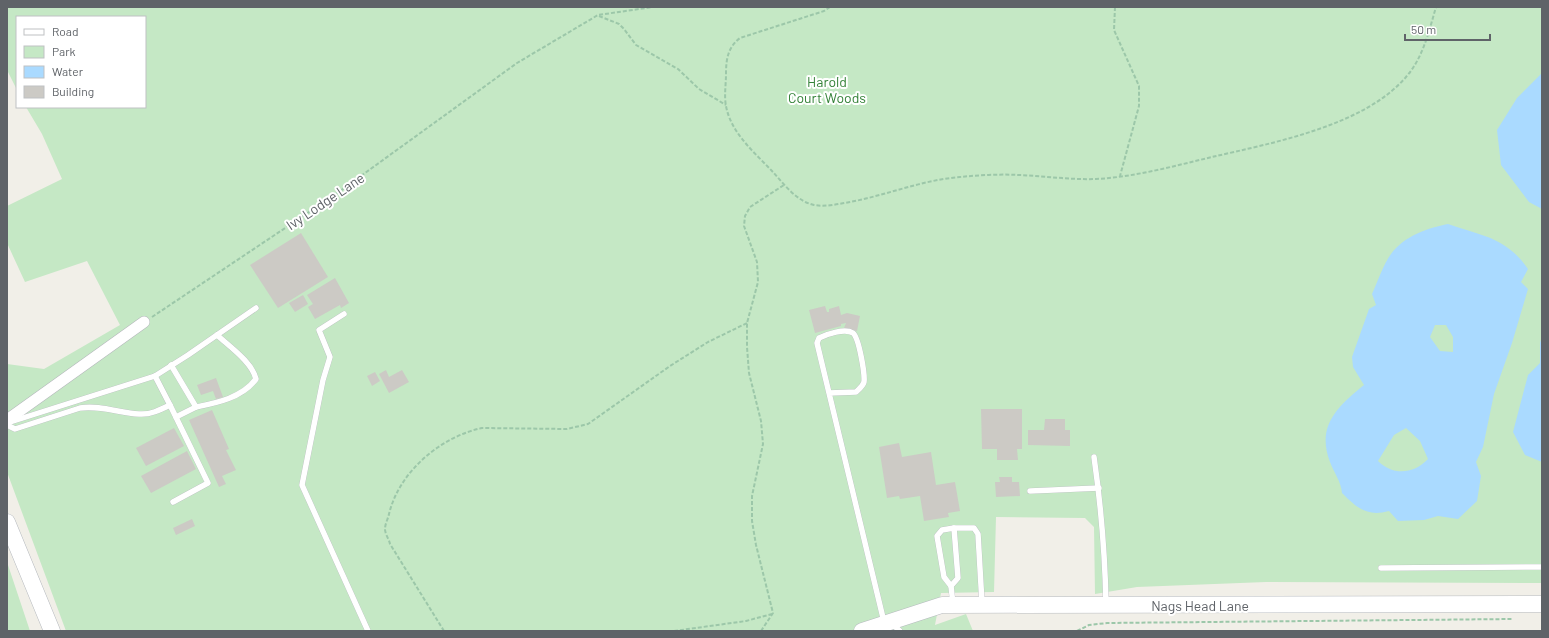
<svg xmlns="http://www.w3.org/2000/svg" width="1549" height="638" viewBox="0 0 1549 638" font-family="Barlow,sans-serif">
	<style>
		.green { fill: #c5e8c5 }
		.water { fill: #aadaff; fill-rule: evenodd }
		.building { fill: #cccac5 }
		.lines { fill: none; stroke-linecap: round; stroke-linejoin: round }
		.lane-casing { stroke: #b5b8bc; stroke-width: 6 }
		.street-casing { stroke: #b5b8bc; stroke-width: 12 }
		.secondary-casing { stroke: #b6babf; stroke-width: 17 }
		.path { stroke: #9cc7a9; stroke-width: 2; stroke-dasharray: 4 2; stroke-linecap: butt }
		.lane { stroke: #fff; stroke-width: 5.5 }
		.street { stroke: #fff; stroke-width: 11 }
		.secondary { stroke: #fff; stroke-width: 16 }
		.labels { text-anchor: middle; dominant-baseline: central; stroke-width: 4; stroke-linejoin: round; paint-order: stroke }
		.park-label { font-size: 14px; fill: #348238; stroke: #fff }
		.street-label { font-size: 14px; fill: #5f6368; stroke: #fff }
	</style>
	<rect width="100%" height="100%" fill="#f1efe8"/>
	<!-- green -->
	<g class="green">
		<path d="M7 7H1542V583L1266 582 1137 587 1095 594 1094 527 1085 518 996 517 994 592 941 593 935 625 966 614 973 631H66L7 472V364L44 369 120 325 87 261 25 282 7 243V206L62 179 42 134 26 107H145V17H17V90L7 70Z"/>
		<path d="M7 562 30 631H7Z"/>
	</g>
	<!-- water -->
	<g class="water">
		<path d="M1542 73V209L1529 202 1501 165 1497 130 1517 98Z"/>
		<path d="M1448 224C1482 236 1506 237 1528 269L1521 282 1528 289 1512 343 1494 394 1483 447 1476 462 1481 476 1477 501 1458 519 1438 516 1424 520 1398 521 1389 511C1367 517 1357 508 1342 493 1341 481 1334 473 1330 462 1316 426 1338 406 1364 385L1353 367 1352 357 1369 309 1376 305 1372 294C1378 281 1383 265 1391 254 1404 236 1428 228 1448 224ZM1435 325H1446L1453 337V352L1440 351 1430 337ZM1406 428 1420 441 1428 459C1414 474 1393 476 1378 461L1394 435Z"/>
		<path d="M1542 336V462L1525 455 1513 432 1528 375 1540 363V343Z"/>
	</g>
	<!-- building -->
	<g class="building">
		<path d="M301 233 328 277 278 308 250 265Z"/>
		<path d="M335 278 349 303 341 308 340 305 315 319 308 307 313 304 307 295Z"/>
		<path d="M303 295 308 304 295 312 289 303Z"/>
		<path d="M825 306 827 312H829V309L839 306 841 315 847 313 860 316 857 331 844 328 846 323 841 324V326L815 333 809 310Z"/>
		<path d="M386 370 389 377 402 370 409 382 389 393 379 374Z"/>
		<path d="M375 372 380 381 372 386 367 376Z"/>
		<path d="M216 378 223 397 216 399 213 391 201 395 197 385Z"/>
		<path d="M981 409H1022V449H1017L1018 460H997V449H982Z"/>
		<path d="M212 410 229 449 226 450 236 470 222 476 226 484 219 487 189 420Z"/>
		<path d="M1045 419H1065V430H1070V446L1028 445V430H1044Z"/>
		<path d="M174 428 184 446 146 466 136 448Z"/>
		<path d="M899 443 902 457 931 452 936 485 955 482 960 511 948 513 949 517 924 521 920 496 900 499 899 496 887 498 879 447Z"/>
		<path d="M187 451 196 469 151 493 141 476Z"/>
		<path d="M999 477H1012V482H1019L1020 496 996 497 995 482H1000Z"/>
		<path d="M192 519 195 526 176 535 173 528Z"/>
	</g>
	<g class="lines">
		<!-- lane casing -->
		<g class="lane-casing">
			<g id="lane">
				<path d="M344 314 319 330 330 357 323 380 302 485 368 631"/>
				<path d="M171 365 196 407C216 403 242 398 256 379 252 362 230 347 217 335"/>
				<path d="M155 376 170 405"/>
				<path d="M829 393 856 392C859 389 863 386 864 382 865 374 859 338 853 333 845 328 827 334 819 338L817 343 884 622"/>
				<path d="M176 417 196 407"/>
				<path d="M7 423 155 376 188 355 256 308"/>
				<path d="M7 425 15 429 80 408C101 405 119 413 139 414 150 415 160 410 170 405L208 483 173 502"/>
				<path d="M1094 457C1101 506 1105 554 1106 604"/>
				<path d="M1030 491 1099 488"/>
				<path d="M1381 568 1542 567"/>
				<path d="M951 586 958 578 954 528"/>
				<path d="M953 604 951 586 944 577 937 536 942 530 954 528H974L978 534 982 603"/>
				<path d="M892 624 900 631"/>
			</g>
		</g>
		<!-- street casing -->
		<g class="street-casing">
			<path id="street" d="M7 420 144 322"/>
		</g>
		<!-- secondary casing -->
		<g class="secondary-casing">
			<g id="secondary">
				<path d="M7 522 52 631"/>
				<path d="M862 631 942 605 1542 604"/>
			</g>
		</g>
		<!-- path -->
		<g class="path">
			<path d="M830 7 824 11 740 38C728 47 726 59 726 74 726 84 724 96 726 106 731 133 754 152 772 171 784 184 796 201 814 205 826 207 838 204 850 202 887 195 922 180 960 177 979 175 1000 174 1019 175 1045 176 1070 180 1096 179 1135 177 1174 166 1212 157 1272 143 1364 126 1406 77 1423 58 1429 31 1436 7"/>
			<path d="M1115 7 1114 30 1139 86V106L1120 176"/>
			<path d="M599 16 619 24 624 29 636 45 678 69 699 89 726 105"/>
			<path d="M152 317 336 194 517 63 598 15 653 7"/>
			<path d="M444 631 390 544C389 539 385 534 385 529 385 524 388 519 389 514 399 472 440 437 482 428L567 429 588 424 670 366 708 342 747 323"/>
			<path d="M674 631 746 621 772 614"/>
			<path d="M761 631 773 613 756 545 752 521V496L763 444 761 421 749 373 747 347V323L758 282 757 262 744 226 745 216 750 207 784 185"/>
			<path d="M1077 631 1089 625 1107 623 1513 619"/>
		</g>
		<!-- lane -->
		<use href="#lane" class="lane"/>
		<!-- street -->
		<use href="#street" class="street"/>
		<!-- secondary -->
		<use href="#secondary" class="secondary"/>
	</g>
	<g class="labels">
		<!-- park labels -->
		<g class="park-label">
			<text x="827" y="81">Harold<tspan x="827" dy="16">Court Woods</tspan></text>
		</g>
		<!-- street labels -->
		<g class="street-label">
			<text transform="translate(325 201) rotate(-34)">Ivy Lodge Lane</text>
			<text x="1200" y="605">Nags Head Lane</text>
		</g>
	</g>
	<!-- border -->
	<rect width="1549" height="638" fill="none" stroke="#5f6368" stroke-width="16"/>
	<!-- legend -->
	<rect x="16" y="16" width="130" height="92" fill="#ffffff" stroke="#bfc1c3"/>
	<rect x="24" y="29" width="20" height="6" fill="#ffffff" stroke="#bfc1c3"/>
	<text x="52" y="36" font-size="12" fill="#5f6368">Road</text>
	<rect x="24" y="46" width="20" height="12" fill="#c5e8c5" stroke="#bfc1c3"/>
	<text x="52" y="56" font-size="12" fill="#5f6368">Park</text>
	<rect x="24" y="66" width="20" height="12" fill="#aadaff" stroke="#bfc1c3"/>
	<text x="52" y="76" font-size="12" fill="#5f6368">Water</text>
	<rect x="24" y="86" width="20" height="12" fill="#cccac5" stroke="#bfc1c3"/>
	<text x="52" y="96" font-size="12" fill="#5f6368">Building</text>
	<!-- scale -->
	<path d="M1405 34v6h85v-6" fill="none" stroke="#5f6368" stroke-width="2"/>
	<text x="1411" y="34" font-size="12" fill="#5f6368" stroke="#ffffff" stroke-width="3" paint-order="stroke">50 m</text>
</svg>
